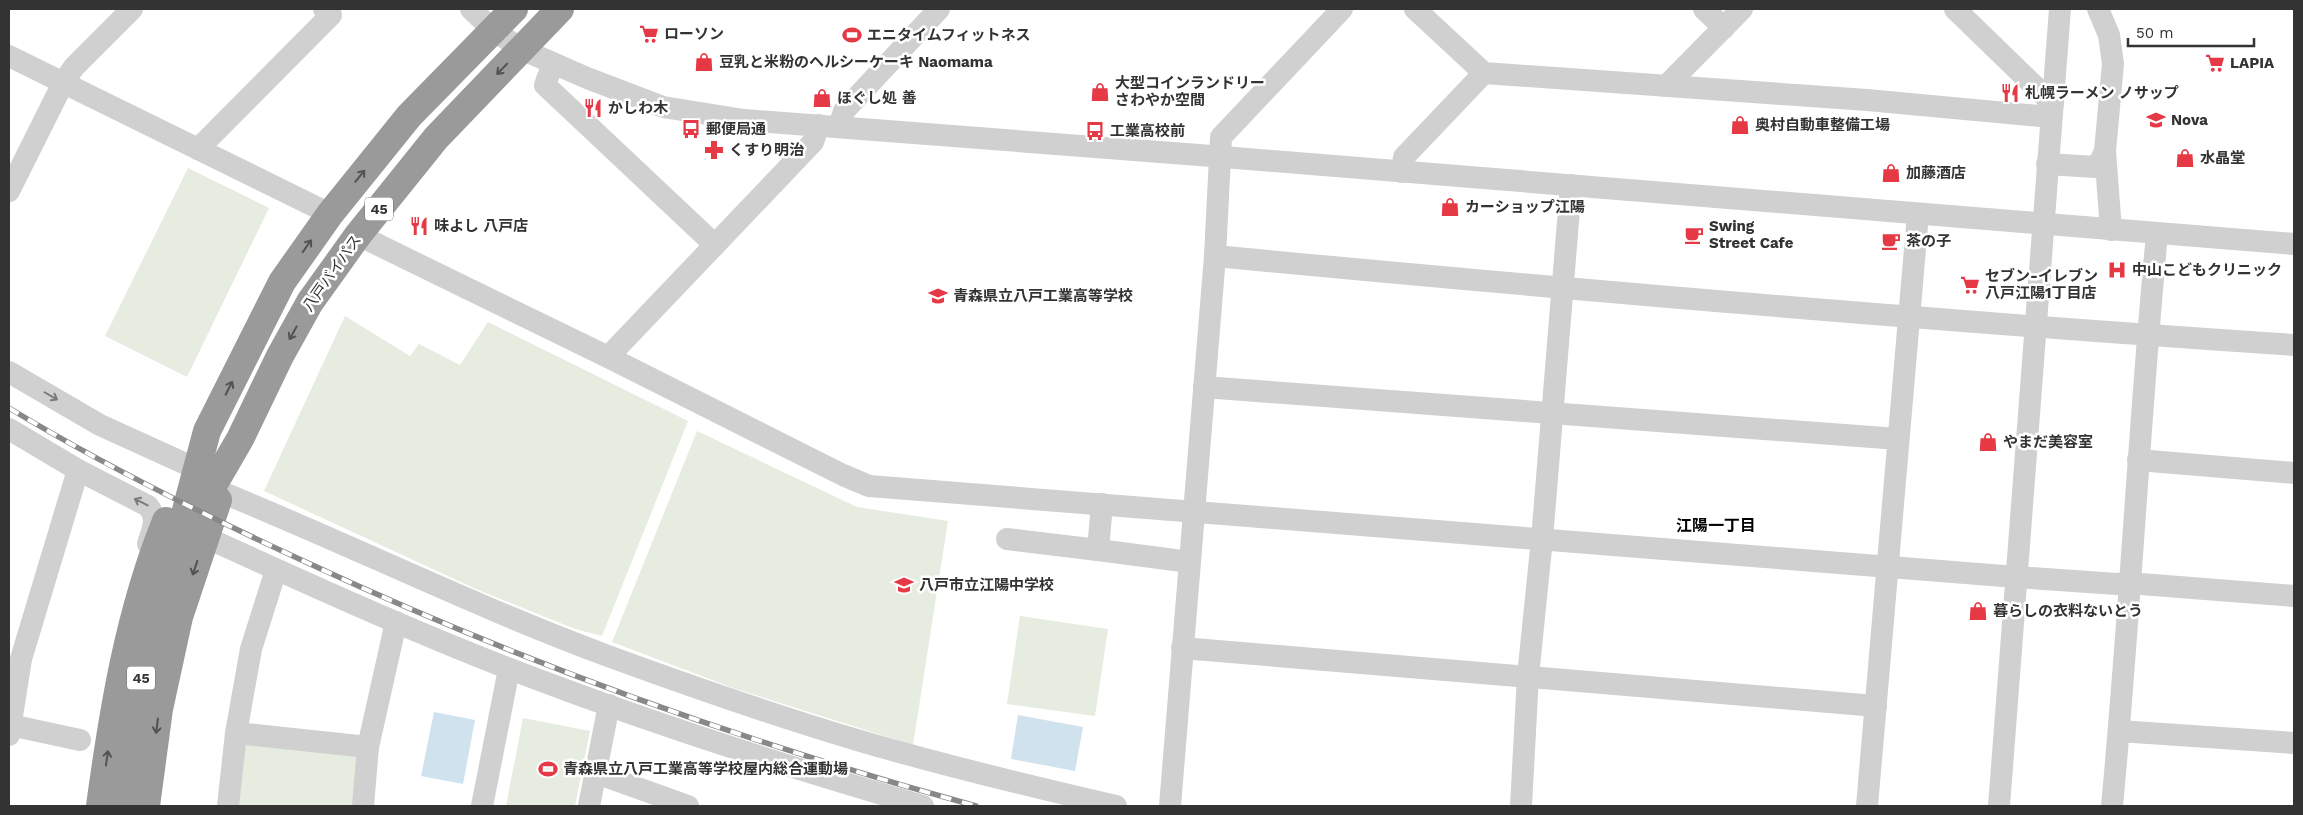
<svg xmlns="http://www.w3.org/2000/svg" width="2303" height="815" viewBox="0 0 2303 815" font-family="'Work Sans','Noto Sans JP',sans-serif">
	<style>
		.green { fill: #e6ecdf }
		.water { fill: #cfe2ee }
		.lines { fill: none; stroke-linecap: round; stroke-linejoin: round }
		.minor { stroke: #d0d0d0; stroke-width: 22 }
		.highway { stroke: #9a9a9a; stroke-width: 28 }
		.rail-casing { stroke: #888; stroke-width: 5.5 }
		.rail { stroke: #fff; stroke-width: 4; stroke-dasharray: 11; stroke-linecap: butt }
		.oneway { stroke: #525252 }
		.oneway2 { stroke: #7a7a7a }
		.labels { text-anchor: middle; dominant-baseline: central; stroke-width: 5; stroke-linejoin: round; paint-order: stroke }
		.shield { fill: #fff; stroke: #707070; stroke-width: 1 }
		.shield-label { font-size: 14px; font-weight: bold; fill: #333 }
		.poi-label { font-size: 15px; font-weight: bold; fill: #333; stroke: #fff; text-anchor: start }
		.street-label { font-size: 15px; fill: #333; stroke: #fff }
		.neighbourhood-label { font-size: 16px; font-weight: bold; fill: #000; stroke: #fff }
	</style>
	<rect width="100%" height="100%" fill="#fff"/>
	<!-- green -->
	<g class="green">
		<path d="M188 168 269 208 187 377 105 336Z"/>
		<path d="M345 316 410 356 419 344 460 365 488 322 688 421 602 636 575 629 478 590 264 491Z"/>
		<path d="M697 431 857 507 948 521 913 745 733 688 612 642Z"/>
		<path d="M1020 616 1108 629 1095 716 1007 704Z"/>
		<path d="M523 718 590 731 575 806H506Z"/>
		<path d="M242 744 356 751 355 806H234Z"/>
	</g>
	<!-- water -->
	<g class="water">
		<path d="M434 712 475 720 463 784 421 776Z"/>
		<path d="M1018 715 1083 727 1075 771 1011 759Z"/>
	</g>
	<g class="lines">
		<!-- minor -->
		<g class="minor">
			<path d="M471 9 493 30 521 49 587 78 663 107 744 120 1199 155 2294 244"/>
			<path d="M1415 9 1484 73 1867 100 2051 117"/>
			<path d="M1704 9 1724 28"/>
			<path d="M1955 9 2053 104"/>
			<path d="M9 56 330 214"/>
			<path d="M553 63 545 85 715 245"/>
			<path d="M1666 86 1742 9"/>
			<path d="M839 127 844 111 939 9"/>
			<path d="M198 149 331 15 324 9"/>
			<path d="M2105 151 2111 230"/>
			<path d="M2047 164 2095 167 2101 160 2105 151 2113 64 2109 35 2098 9"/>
			<path d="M1402 172 1404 157 1484 73"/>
			<path d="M9 191 63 83 74 67 132 9"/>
			<path d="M358 235 608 357 843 475 869 486 2016 577 2117 584 2128 583 2294 596"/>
			<path d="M1215 256C1574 290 1934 321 2294 345"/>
			<path d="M608 357 813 142 819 125"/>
			<path d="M9 372 100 425 188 465"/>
			<path d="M1204 387 1898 439"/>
			<path d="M9 429 78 470 148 506C159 519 152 530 148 544"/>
			<path d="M2138 460 2294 473"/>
			<path d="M221 492C351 545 476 607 608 656 690 686 773 715 857 740 942 765 1029 786 1116 806"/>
			<path d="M1102 504 1098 550 1190 562"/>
			<path d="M205 537C306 583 407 629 510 669 645 721 784 766 923 806"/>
			<path d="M1007 539 1098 550"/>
			<path d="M1182 648 1876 706"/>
			<path d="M10 725 80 740"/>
			<path d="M2119 731 2294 743"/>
			<path d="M236 733 368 747"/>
			<path d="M9 735 21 659 78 470"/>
			<path d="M596 773 688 806"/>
			<path d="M228 806 236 733 251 649 276 570"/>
			<path d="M363 806 368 747 396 622"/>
			<path d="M482 806 509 669"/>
			<path d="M589 806 609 705"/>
			<path d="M1170 806 1215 256 1221 137 1342 9"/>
			<path d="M1521 806 1528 676 1542 539 1571 185"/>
			<path d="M1867 806 1918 214"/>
			<path d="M1999 806 2060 9"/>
			<path d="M2112 806C2130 616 2139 424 2157 234"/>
		</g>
		<!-- highway -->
		<g class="highway">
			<path d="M193 520 240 439 280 356 310 302 358 235 436 138 560 9"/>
			<path d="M100 806C113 710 129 612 166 521"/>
			<path d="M122 806 123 786 141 680 207 431 282 282 330 214 409 116 514 9"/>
			<path d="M146 806 159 709 179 617 218 500"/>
		</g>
		<!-- rail casing -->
		<g class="rail-casing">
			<path id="rail" d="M9 408C105 466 206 516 308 563 523 663 746 743 976 806"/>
		</g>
		<!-- rail -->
		<use href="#rail" class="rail"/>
	</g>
	<!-- one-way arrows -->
	<defs><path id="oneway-shaft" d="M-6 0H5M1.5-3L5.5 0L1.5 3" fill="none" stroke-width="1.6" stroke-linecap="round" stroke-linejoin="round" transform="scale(1.25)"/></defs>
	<g class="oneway">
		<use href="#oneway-shaft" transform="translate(502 69) rotate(134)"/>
		<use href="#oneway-shaft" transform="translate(360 176) rotate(-51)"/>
		<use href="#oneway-shaft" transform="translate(307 246) rotate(-55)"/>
		<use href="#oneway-shaft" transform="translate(293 333) rotate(119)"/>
		<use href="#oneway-shaft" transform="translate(229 388) rotate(-63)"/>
		<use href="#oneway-shaft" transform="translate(195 568) rotate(108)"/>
		<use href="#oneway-shaft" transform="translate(157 726) rotate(97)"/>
		<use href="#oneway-shaft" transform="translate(107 758) rotate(-82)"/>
	</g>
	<g class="oneway2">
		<use href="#oneway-shaft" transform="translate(51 396) rotate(30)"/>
		<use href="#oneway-shaft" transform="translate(141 502) rotate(-153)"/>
	</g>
	<!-- icons -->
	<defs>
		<g id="supermarket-bare" transform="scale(1.5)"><path d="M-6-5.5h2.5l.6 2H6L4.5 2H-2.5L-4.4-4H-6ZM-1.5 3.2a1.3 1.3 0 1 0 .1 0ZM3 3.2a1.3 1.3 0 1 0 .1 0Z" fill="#e63946" stroke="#fff" stroke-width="2.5" paint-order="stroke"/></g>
		<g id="stadium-bare" transform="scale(1.5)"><path d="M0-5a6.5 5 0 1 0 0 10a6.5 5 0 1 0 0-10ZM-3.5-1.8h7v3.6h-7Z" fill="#e63946" stroke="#fff" stroke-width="2.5" paint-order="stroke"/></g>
		<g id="shop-bare" transform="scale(1.5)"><path d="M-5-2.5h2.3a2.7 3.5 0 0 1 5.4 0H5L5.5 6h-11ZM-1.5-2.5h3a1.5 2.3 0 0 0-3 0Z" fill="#e63946" stroke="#fff" stroke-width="2.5" paint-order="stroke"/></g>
		<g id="restaurant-bare" transform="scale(1.5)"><path d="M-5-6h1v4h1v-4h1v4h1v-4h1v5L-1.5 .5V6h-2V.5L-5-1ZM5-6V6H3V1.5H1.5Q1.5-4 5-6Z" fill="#e63946" stroke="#fff" stroke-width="2.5" paint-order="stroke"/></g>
		<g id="school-bare" transform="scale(1.5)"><path d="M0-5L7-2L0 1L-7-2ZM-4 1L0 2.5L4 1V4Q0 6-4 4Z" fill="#e63946" stroke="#fff" stroke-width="2.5" paint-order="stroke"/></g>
		<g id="bus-bare" transform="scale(1.5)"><path d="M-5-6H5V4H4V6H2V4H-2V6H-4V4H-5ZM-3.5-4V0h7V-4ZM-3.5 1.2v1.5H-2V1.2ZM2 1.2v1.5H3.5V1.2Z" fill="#e63946" stroke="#fff" stroke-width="2.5" paint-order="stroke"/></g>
		<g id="pharmacy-bare" transform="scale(1.5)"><path d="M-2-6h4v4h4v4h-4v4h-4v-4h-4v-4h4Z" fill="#e63946" stroke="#fff" stroke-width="2.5" paint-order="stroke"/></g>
		<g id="cafe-bare" transform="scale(1.5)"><path d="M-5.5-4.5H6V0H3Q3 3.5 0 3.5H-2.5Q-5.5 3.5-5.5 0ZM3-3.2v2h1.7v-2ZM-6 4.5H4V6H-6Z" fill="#e63946" stroke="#fff" stroke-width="2.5" paint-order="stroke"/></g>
		<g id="hospital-bare" transform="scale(1.5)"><path d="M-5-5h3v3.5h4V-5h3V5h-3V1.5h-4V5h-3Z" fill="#e63946" stroke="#fff" stroke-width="2.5" paint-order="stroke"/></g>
	</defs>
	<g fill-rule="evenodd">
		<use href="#supermarket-bare" x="649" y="34"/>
		<use href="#stadium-bare" x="852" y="35"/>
		<use href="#shop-bare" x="704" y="62"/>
		<use href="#supermarket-bare" x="2215" y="63"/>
		<use href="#shop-bare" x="1100" y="92"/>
		<use href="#restaurant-bare" x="2010" y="93"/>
		<use href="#shop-bare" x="822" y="98"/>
		<use href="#restaurant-bare" x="593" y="108"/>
		<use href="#school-bare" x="2156" y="120"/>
		<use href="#shop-bare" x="1740" y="125"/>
		<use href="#bus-bare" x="691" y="129"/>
		<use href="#bus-bare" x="1095" y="131"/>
		<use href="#pharmacy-bare" x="714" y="150"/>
		<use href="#shop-bare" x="2185" y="158"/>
		<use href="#shop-bare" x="1891" y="173"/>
		<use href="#shop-bare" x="1450" y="207"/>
		<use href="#restaurant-bare" x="419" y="226"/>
		<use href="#cafe-bare" x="1694" y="235"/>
		<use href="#cafe-bare" x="1891" y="241"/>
		<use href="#hospital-bare" x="2117" y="270"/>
		<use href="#supermarket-bare" x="1970" y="285"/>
		<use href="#school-bare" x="938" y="296"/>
		<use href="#shop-bare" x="1988" y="442"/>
		<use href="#school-bare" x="904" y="585"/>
		<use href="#shop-bare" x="1978" y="611"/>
		<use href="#stadium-bare" x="548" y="769"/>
	</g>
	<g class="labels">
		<!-- shield labels -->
		<g class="shield">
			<rect x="365" y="197.5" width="28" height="23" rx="4"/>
			<rect x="127" y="666.5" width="28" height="23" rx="4"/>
		</g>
		<g class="shield-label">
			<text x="379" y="209">45</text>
			<text x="141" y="678">45</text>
		</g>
		<!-- poi labels -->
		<g class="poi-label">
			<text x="664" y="34">ローソン</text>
			<text x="867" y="35">エニタイムフィットネス</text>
			<text x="719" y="62">豆乳と米粉のヘルシーケーキ Naomama</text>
			<text x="2230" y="63">LAPIA</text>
			<text x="1115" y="83">大型コインランドリー<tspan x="1115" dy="17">さわやか空間</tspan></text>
			<text x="2025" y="93">札幌ラーメン ノサップ</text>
			<text x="837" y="98">ほぐし処 善</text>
			<text x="608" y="108">かしわ木</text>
			<text x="2171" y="120">Nova</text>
			<text x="1755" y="125">奥村自動車整備工場</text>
			<text x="706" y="129">郵便局通</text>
			<text x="1110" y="131">工業高校前</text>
			<text x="729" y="150">くすり明治</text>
			<text x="2200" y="158">水晶堂</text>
			<text x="1906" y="173">加藤酒店</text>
			<text x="1465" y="207">カーショップ江陽</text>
			<text x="434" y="226">味よし 八戸店</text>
			<text x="1709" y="226">Swing<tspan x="1709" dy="17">Street Cafe</tspan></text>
			<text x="1906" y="241">茶の子</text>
			<text x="2132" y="270">中山こどもクリニック</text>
			<text x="1985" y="276">セブン-イレブン<tspan x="1985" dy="17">八戸江陽1丁目店</tspan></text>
			<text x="953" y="296">青森県立八戸工業高等学校</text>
			<text x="2003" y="442">やまだ美容室</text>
			<text x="919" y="585">八戸市立江陽中学校</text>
			<text x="1993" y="611">暮らしの衣料ないとう</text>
			<text x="563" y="769">青森県立八戸工業高等学校屋内総合運動場</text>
		</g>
		<!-- street labels -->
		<g class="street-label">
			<text transform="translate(332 273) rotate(-55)">八戸バイパス</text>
		</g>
		<!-- neighbourhood labels -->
		<g class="neighbourhood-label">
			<text x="1716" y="525">江陽一丁目</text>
		</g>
	</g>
	<!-- border -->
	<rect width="2303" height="815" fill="none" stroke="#333333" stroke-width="20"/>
	<!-- scale -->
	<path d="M2128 38v8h126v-8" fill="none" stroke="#333333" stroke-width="2.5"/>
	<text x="2136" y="38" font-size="15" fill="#333333" stroke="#ffffff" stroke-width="4" paint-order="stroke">50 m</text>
</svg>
